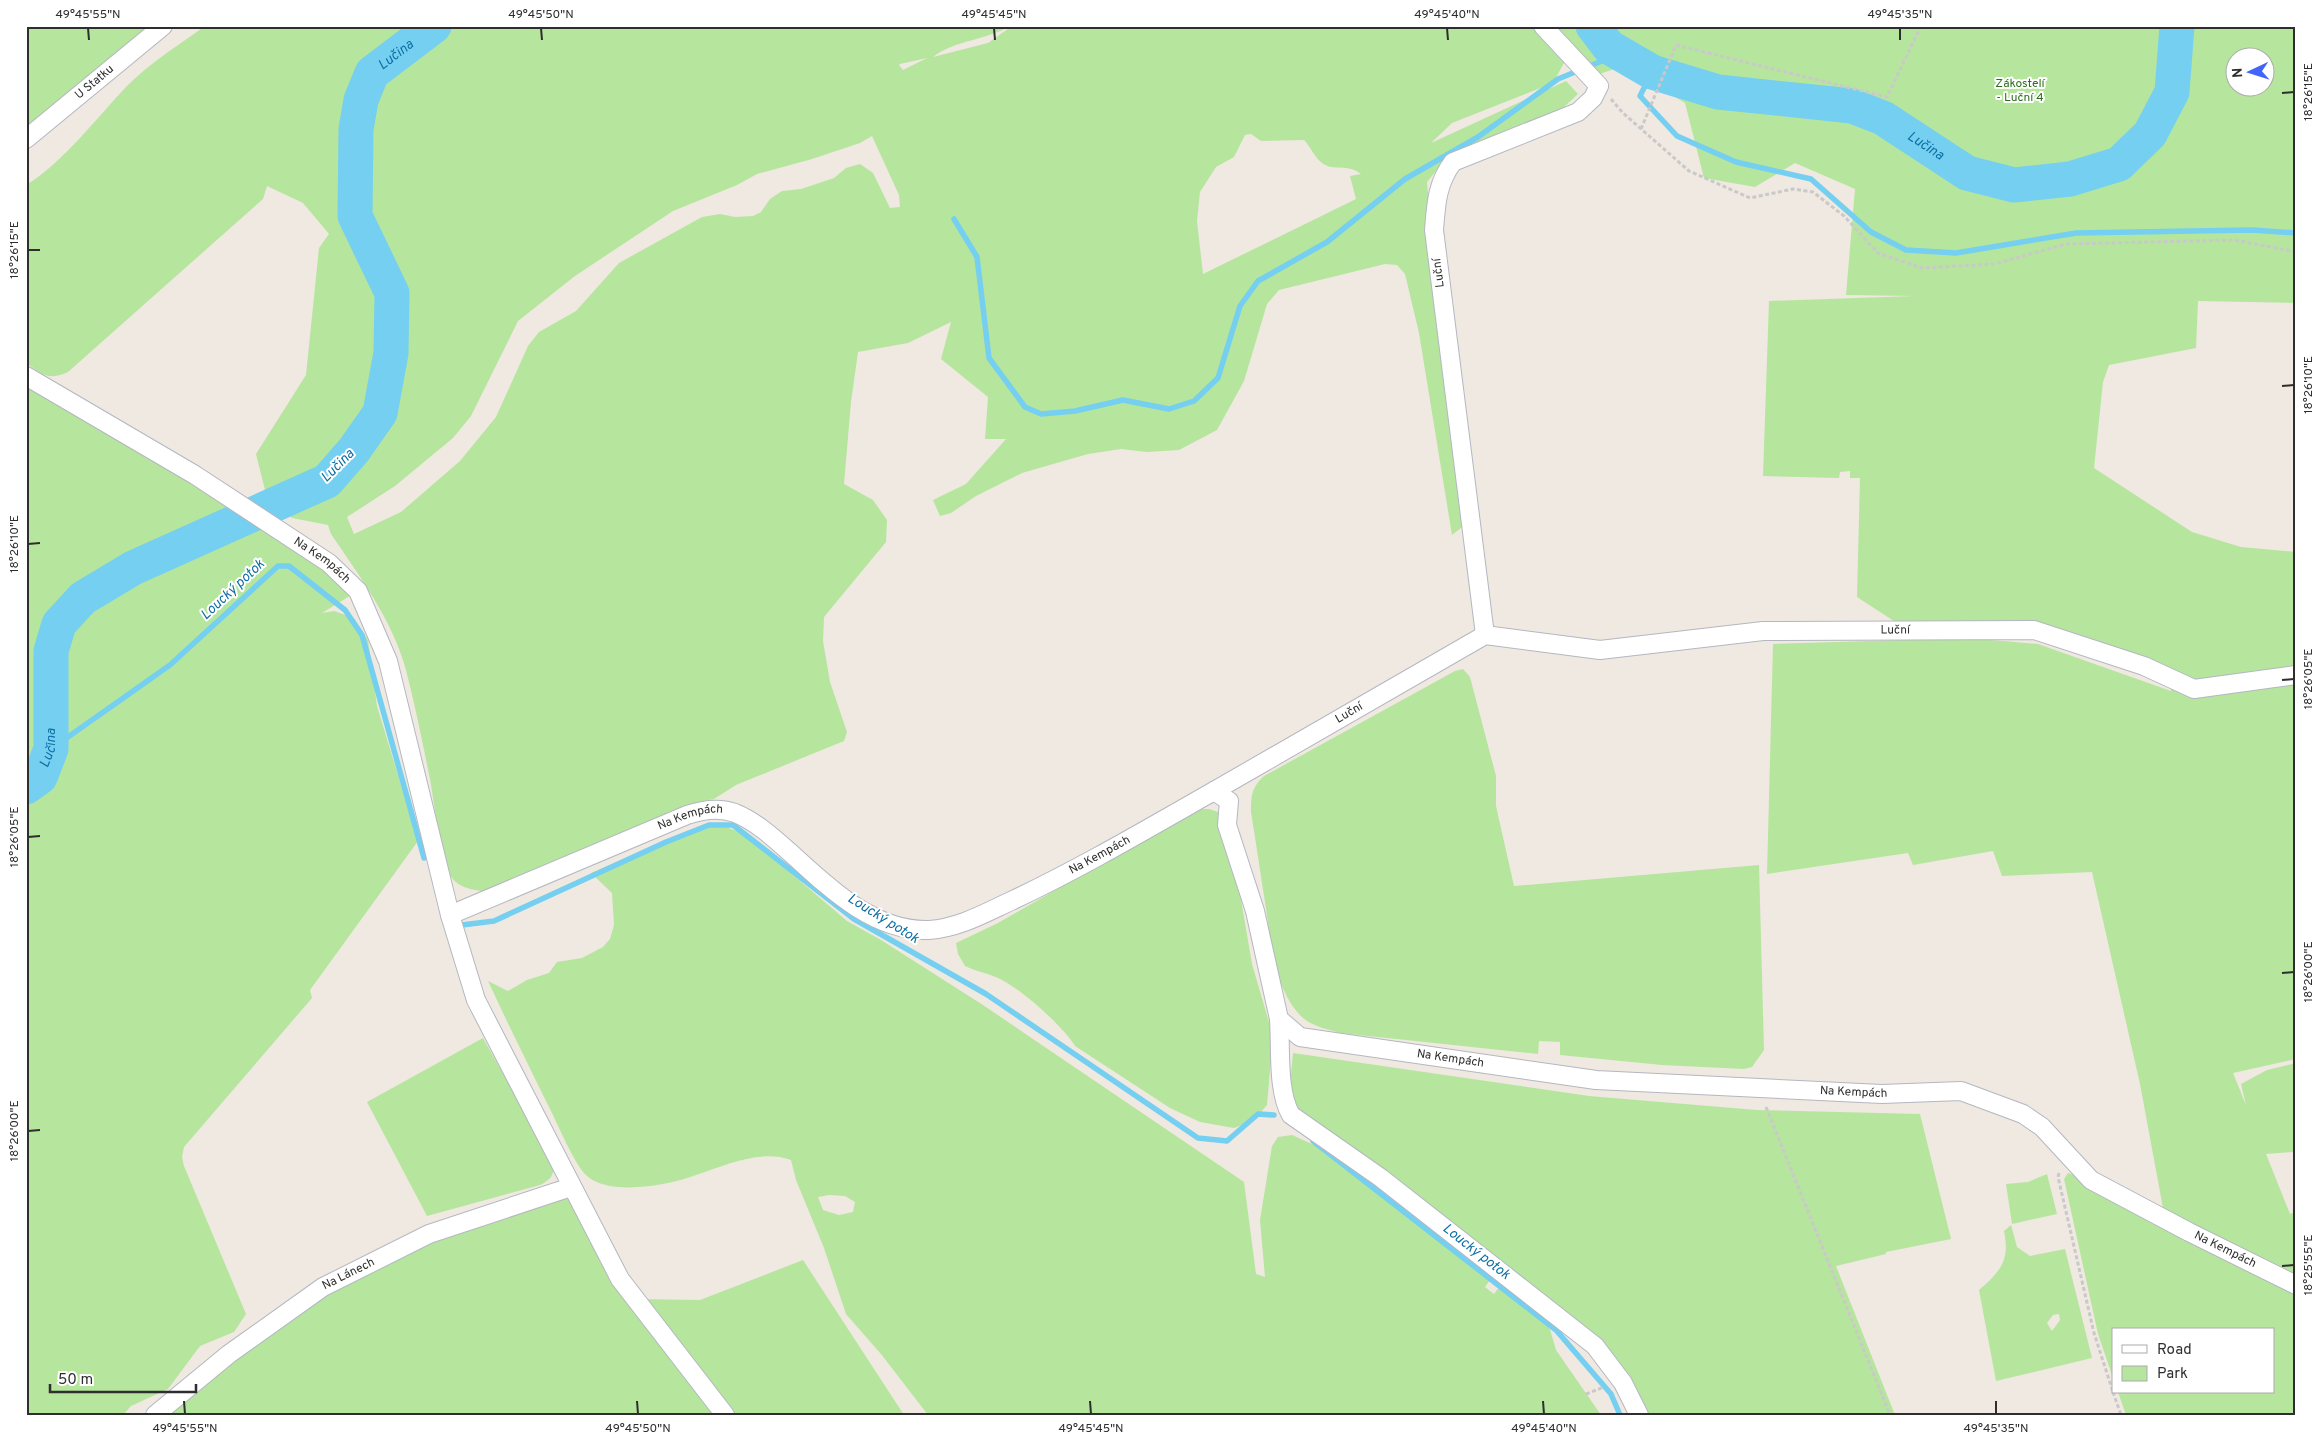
<svg xmlns="http://www.w3.org/2000/svg" width="2322" height="1441" viewBox="0 0 2322 1441" font-family="Overpass,sans-serif">
	<style>
		.green { fill: #b6e59e; fill-rule: evenodd }
		.lines { fill: none; stroke-linecap: round; stroke-linejoin: round }
		.stream { stroke: #75cff0; stroke-width: 5.5 }
		.river { stroke: #75cff0; stroke-width: 35 }
		.minor-casing { stroke: #b4b7c1; stroke-width: 20 }
		.path { stroke: #c9c9c9; stroke-width: 3; stroke-dasharray: 4 2.5; stroke-linecap: butt }
		.minor { stroke: #fff; stroke-width: 18 }
		.ticks { fill: none; stroke: #2e2e2e; stroke-width: 2 }
		.labels { text-anchor: middle; dominant-baseline: central; stroke-width: 4; stroke-linejoin: round; paint-order: stroke }
		.street-label { font-size: 12px; fill: #2e2e2e; stroke: #fff }
		.park-label { font-size: 12px; fill: #2c6e1b; stroke: #fff }
		.water-label { font-size: 14px; font-style: italic; fill: #0d6fa3; stroke: #fff }
		.neatline { fill: none; stroke: #2e2e2e; stroke-width: 2 }
		.ticks-label { font-size: 12px; text-anchor: middle; fill: #2e2e2e }
	</style>
	<rect width="100%" height="100%" fill="#efe9e1"/>
	<!-- green -->
	<g class="green">
		<path d="M26 26H149L66 97 26 127Z"/>
		<path d="M205 26H1010C987 40 955 40 933 57L988 43 1012 26H2296V303L2198 301 2196 348 2109 365 2103 382 2094 468 2192 532 2241 547 2296 552V1059L2233 1073 2246 1105 2241 1084 2267 1070 2296 1063V1154L2292 1152 2266 1154 2290 1214 2296 1212V1415H2126L2118 1392H2273V1330H2113V1378L2098 1334 2064 1179 2068 1173 2080 1177 2188 1242 2163 1208 2140 1084 2092 872 2002 876 1993 851 1913 865 1908 853 1767 874 1773 644 1969 638 2038 644 2171 691 2170 678 2034 630 1897 623 1857 597 1860 478H1850V471L1840 472 1839 478 1763 476 1769 301 1914 296 1846 295 1855 189 1795 163 1755 187 1704 178 1685 103 1624 66 1596 75 1565 61 1553 83 1452 123 1431 143 1566 81 1578 94 1564 107 1446 159 1427 182 1450 429 1467 523 1452 535 1419 333 1405 274 1397 265 1385 264 1279 290 1267 304 1244 381 1217 430 1179 450 1147 452 1121 449 1088 454 1022 473 976 496 951 513 940 516 933 500 966 484 1006 439H985L988 397 941 359 951 322 908 343 858 352 851 402 844 484 873 500 887 520 886 542 824 617 823 641 830 682 847 732 844 741 736 785 714 799 699 802 491 893C478 890 461 890 452 878 440 863 434 797 429 774 422 740 415 705 406 670 392 619 360 577 331 534L328 525 292 518 266 494 256 454 306 375 319 248 329 234 303 203 267 186 263 199 68 372C48 381 43 375 26 363V185C62 164 99 115 128 85 151 62 179 45 205 26ZM927 58 903 70 899 65 900 64ZM2234 58H2264V88H2234ZM1251 134 1261 141 1304 140C1310 146 1315 158 1322 163 1334 172 1348 163 1361 174L1350 176 1356 199 1203 274 1197 221 1200 192 1216 167 1234 157 1245 135ZM872 136 899 195 900 207 890 208 873 173 860 164 846 168 834 178 801 189 782 191 770 199 761 212 753 216 735 217 720 214 702 217 619 263 576 311 539 332 528 346 496 417 460 461 401 512 354 534 347 517 395 486 453 438 471 416 518 321 575 276 673 211 737 185 757 174 812 159 860 143Z"/>
		<path d="M26 384 193 483 358 591 322 613 334 611 354 618 368 640 377 706 418 841 310 990 312 998 184 1147 182 1157 184 1166 246 1314 234 1332 200 1346 168 1389 131 1406 123 1415H26Z"/>
		<path d="M1463 669 1470 677 1496 776V806L1514 886 1759 865 1764 1050 1752 1067 1744 1069 1662 1065 1560 1055V1042L1539 1041 1538 1054 1340 1033C1326 1029 1308 1025 1299 1014 1273 985 1271 939 1265 902 1260 872 1256 842 1251 812 1251 795 1252 787 1264 776L1455 671Z"/>
		<path d="M1196 809H1209L1221 813 1233 853 1252 964 1273 1036 1267 1105 1253 1121 1234 1128 1200 1122 1170 1108 1075 1046C1063 1026 1020 988 998 978 987 973 975 971 965 966L958 954 956 943 998 923Z"/>
		<path d="M715 823 745 834 847 921 881 940 983 1005 1244 1182 1256 1274 1265 1277 1260 1220 1272 1146 1278 1137 1292 1135 1321 1148 1490 1280 1485 1287 1494 1294 1500 1286 1549 1326 1556 1350 1601 1415H928L881 1354 846 1314 824 1248 796 1180 791 1160C760 1149 726 1165 696 1175 670 1185 608 1197 586 1175 576 1166 559 1128 553 1115 531 1071 509 1026 488 981L508 991 527 980 549 973 557 962 582 958 603 947 610 939 614 925 612 893 591 873 698 827ZM829 1195 845 1196 855 1202 853 1212 839 1215 823 1210 818 1197Z"/>
		<path d="M483 1038 554 1164C554 1176 550 1180 540 1185L427 1216 367 1102Z"/>
		<path d="M1293 1053 1589 1096 1757 1110 1920 1114 1951 1239 1886 1252V1254L1836 1266 1895 1415H1646L1613 1358 1288 1105Z"/>
		<path d="M2047 1174 2057 1214 2012 1224 2006 1184 2028 1182Z"/>
		<path d="M571 1187 635 1299 700 1300 803 1260 904 1415H155L323 1287 429 1234Z"/>
		<path d="M2011 1225 2017 1247 2030 1256 2065 1249 2092 1358 1996 1381 1979 1290C2001 1271 2010 1260 2004 1231ZM2059 1314 2060 1320 2052 1331 2047 1323 2053 1315Z"/>
	</g>
	<g class="lines">
		<!-- stream -->
		<g class="stream">
			<path d="M1652 72 1640 96 1677 136 1736 162 1811 179 1871 232 1906 250 1956 253 2076 233 2252 230 2296 233"/>
			<path d="M954 219 977 257 989 358 1025 407 1041 414 1075 411 1123 400 1169 409 1194 401 1218 378 1240 306 1258 281 1327 242 1405 179 1478 137 1558 79 1619 54"/>
			<path d="M51 749 170 665 278 566H289L345 610 362 635 424 858"/>
			<path d="M462 925 494 921 666 842 709 825H733L854 919 986 994 1198 1138 1227 1141 1258 1114 1274 1115"/>
			<path d="M1313 1141 1556 1330 1611 1394 1620 1415"/>
		</g>
		<!-- river -->
		<g class="river">
			<path id="s1" d="M1593 26 1609 47 1652 72 1718 92 1852 106 1883 118 1967 173 2014 185 2070 179 2119 164 2150 134 2172 92 2177 26"/>
			<path id="s2" d="M26 787 40 777 51 749V651L59 624 83 598 133 568 327 481 354 450 380 413 391 353 392 293 355 216 356 129 361 100 372 73 434 26"/>
		</g>
		<!-- minor casing -->
		<g class="minor-casing">
			<g id="minor">
				<path id="s3" d="M26 139 163 26"/>
				<path id="s4" d="M26 376 195 475 329 563 358 591 388 661 450 915 476 1000 620 1279 725 1415"/>
				<path d="M1485 635 1434 230C1436 204 1437 183 1453 162L1578 112 1593 98 1599 86 1543 26"/>
				<path id="s5" d="M1214 791 1485 635 1600 650 1763 631 2034 630 2144 666 2194 689 2296 675"/>
				<path id="s6" d="M450 915 687 815C702 810 719 807 735 813 757 822 776 840 793 855 830 889 875 932 929 930 959 928 985 913 1011 901 1081 868 1147 829 1214 791L1229 801 1227 825 1255 911 1279 1019 1300 1037 1596 1080 1882 1094 1961 1091 2023 1114 2042 1127 2091 1180 2189 1232 2296 1285"/>
				<path d="M1279 1019C1281 1047 1277 1092 1291 1115L1381 1178 1595 1346 1623 1383 1639 1415"/>
				<path id="s7" d="M155 1415 229 1354 323 1287 429 1234 571 1187"/>
			</g>
		</g>
		<!-- path -->
		<g class="path">
			<path d="M1611 99 1623 113 1689 171 1750 198 1793 189 1813 192 1844 216 1878 253 1922 268 1994 264 2066 244 2235 240 2296 252"/>
			<path d="M1641 129 1676 45 1887 97 1921 26"/>
			<path d="M1766 1107 1890 1415"/>
			<path d="M2059 1173 2058 1177 2094 1333 2113 1392"/>
			<path d="M2113 1392 2121 1415"/>
			<path d="M1586 1394 1604 1387"/>
		</g>
		<!-- minor -->
		<use href="#minor" class="minor"/>
	</g>
	<!-- ticks -->
	<path class="ticks" d="M88 28 89 40M541 28 542 40M994 28 995 40M1447 28 1448 40M1900 28V40M2282 93 2294 92M28 250H40M2282 386 2294 385M28 544 40 543M2282 680 2294 679M28 837 40 836M2282 973 2294 972M28 1131 40 1130M2282 1266 2294 1265M184 1401 185 1414M637 1401 638 1414M1090 1401 1091 1414M1543 1401 1544 1414M1996 1401V1414"/>
	<g class="labels">
		<!-- street labels -->
		<g class="street-label">
			<text stroke="none"><textPath href="#s3" startOffset="89">U Statku</textPath></text>
			<text transform="translate(1439 273) rotate(-97)">Luční</text>
			<text stroke="none"><textPath href="#s4" startOffset="349">Na Kempách</textPath></text>
			<text stroke="none"><textPath href="#s5" startOffset="725">Luční</textPath></text>
			<text stroke="none"><textPath href="#s5" startOffset="156">Luční</textPath></text>
			<text stroke="none"><textPath href="#s6" startOffset="260">Na Kempách</textPath></text>
			<text stroke="none"><textPath href="#s6" startOffset="725">Na Kempách</textPath></text>
			<text stroke="none"><textPath href="#s6" startOffset="1279">Na Kempách</textPath></text>
			<text stroke="none"><textPath href="#s6" startOffset="1684">Na Kempách</textPath></text>
			<text stroke="none"><textPath href="#s6" startOffset="2104">Na Kempách</textPath></text>
			<text stroke="none"><textPath href="#s7" startOffset="240">Na Lánech</textPath></text>
		</g>
		<!-- park labels -->
		<g class="park-label">
			<text x="2020" y="84">Zákostelí<tspan x="2020" dy="14">- Luční 4</tspan></text>
		</g>
		<!-- water labels -->
		<g class="water-label">
			<text stroke="none"><textPath href="#s2" startOffset="948">Lučina</textPath></text>
			<text stroke="none"><textPath href="#s1" startOffset="364">Lučina</textPath></text>
			<text transform="translate(338 466) rotate(-45)">Lučina</text>
			<text transform="translate(233 590) rotate(-43)">Loucký potok</text>
			<text stroke="none"><textPath href="#s2" startOffset="48">Lučina</textPath></text>
			<text transform="translate(883 919) rotate(32)">Loucký potok</text>
			<text transform="translate(1476 1252) rotate(38)">Loucký potok</text>
		</g>
	</g>
	<!-- border -->
	<rect width="2322" height="1441" fill="none" stroke="#ffffff" stroke-width="55"/>
	<!-- legend -->
	<rect x="2112" y="1328" width="162" height="65" fill="#ffffff" stroke="#ababab"/>
	<rect x="2122" y="1345" width="25" height="8" fill="#ffffff" stroke="#ababab"/>
	<text x="2157" y="1354" font-size="15" fill="#2e2e2e">Road</text>
	<rect x="2122" y="1366" width="25" height="15" fill="#b6e59e" stroke="#ababab"/>
	<text x="2157" y="1378" font-size="15" fill="#2e2e2e">Park</text>
	<!-- north arrow -->
	<g transform="translate(2250 72) rotate(266)"><circle r="24" fill="#ffffff" stroke="#ababab"/>
	<path d="M0-4L9 19L0 12L-9 19Z" fill="#4264fb"/>
	<text y="-8" font-size="14" font-weight="bold" text-anchor="middle" fill="#2e2e2e">N</text>
	</g>
	<!-- scale -->
	<path d="M50 1384v8h146v-8" fill="none" stroke="#2e2e2e" stroke-width="2.5"/>
	<text x="58" y="1384" font-size="15" fill="#2e2e2e" stroke="#ffffff" stroke-width="4" paint-order="stroke">50 m</text>
	<rect x="28" y="28" width="2266" height="1386" class="neatline"/>
	<g class="ticks-label">
		<text x="88" y="18">49°45'55"N</text>
		<text x="541" y="18">49°45'50"N</text>
		<text x="994" y="18">49°45'45"N</text>
		<text x="1447" y="18">49°45'40"N</text>
		<text x="1900" y="18">49°45'35"N</text>
		<text transform="translate(2308 92) rotate(-90)" y="4">18°26'15"E</text>
		<text transform="translate(14 250) rotate(-90)" y="4">18°26'15"E</text>
		<text transform="translate(2308 385) rotate(-90)" y="4">18°26'10"E</text>
		<text transform="translate(14 544) rotate(-90)" y="4">18°26'10"E</text>
		<text transform="translate(2308 679) rotate(-90)" y="4">18°26'05"E</text>
		<text transform="translate(14 837) rotate(-90)" y="4">18°26'05"E</text>
		<text transform="translate(2308 972) rotate(-90)" y="4">18°26'00"E</text>
		<text transform="translate(14 1131) rotate(-90)" y="4">18°26'00"E</text>
		<text transform="translate(2308 1265) rotate(-90)" y="4">18°25'55"E</text>
		<text x="185" y="1432">49°45'55"N</text>
		<text x="638" y="1432">49°45'50"N</text>
		<text x="1091" y="1432">49°45'45"N</text>
		<text x="1544" y="1432">49°45'40"N</text>
		<text x="1996" y="1432">49°45'35"N</text>
	</g>
</svg>
